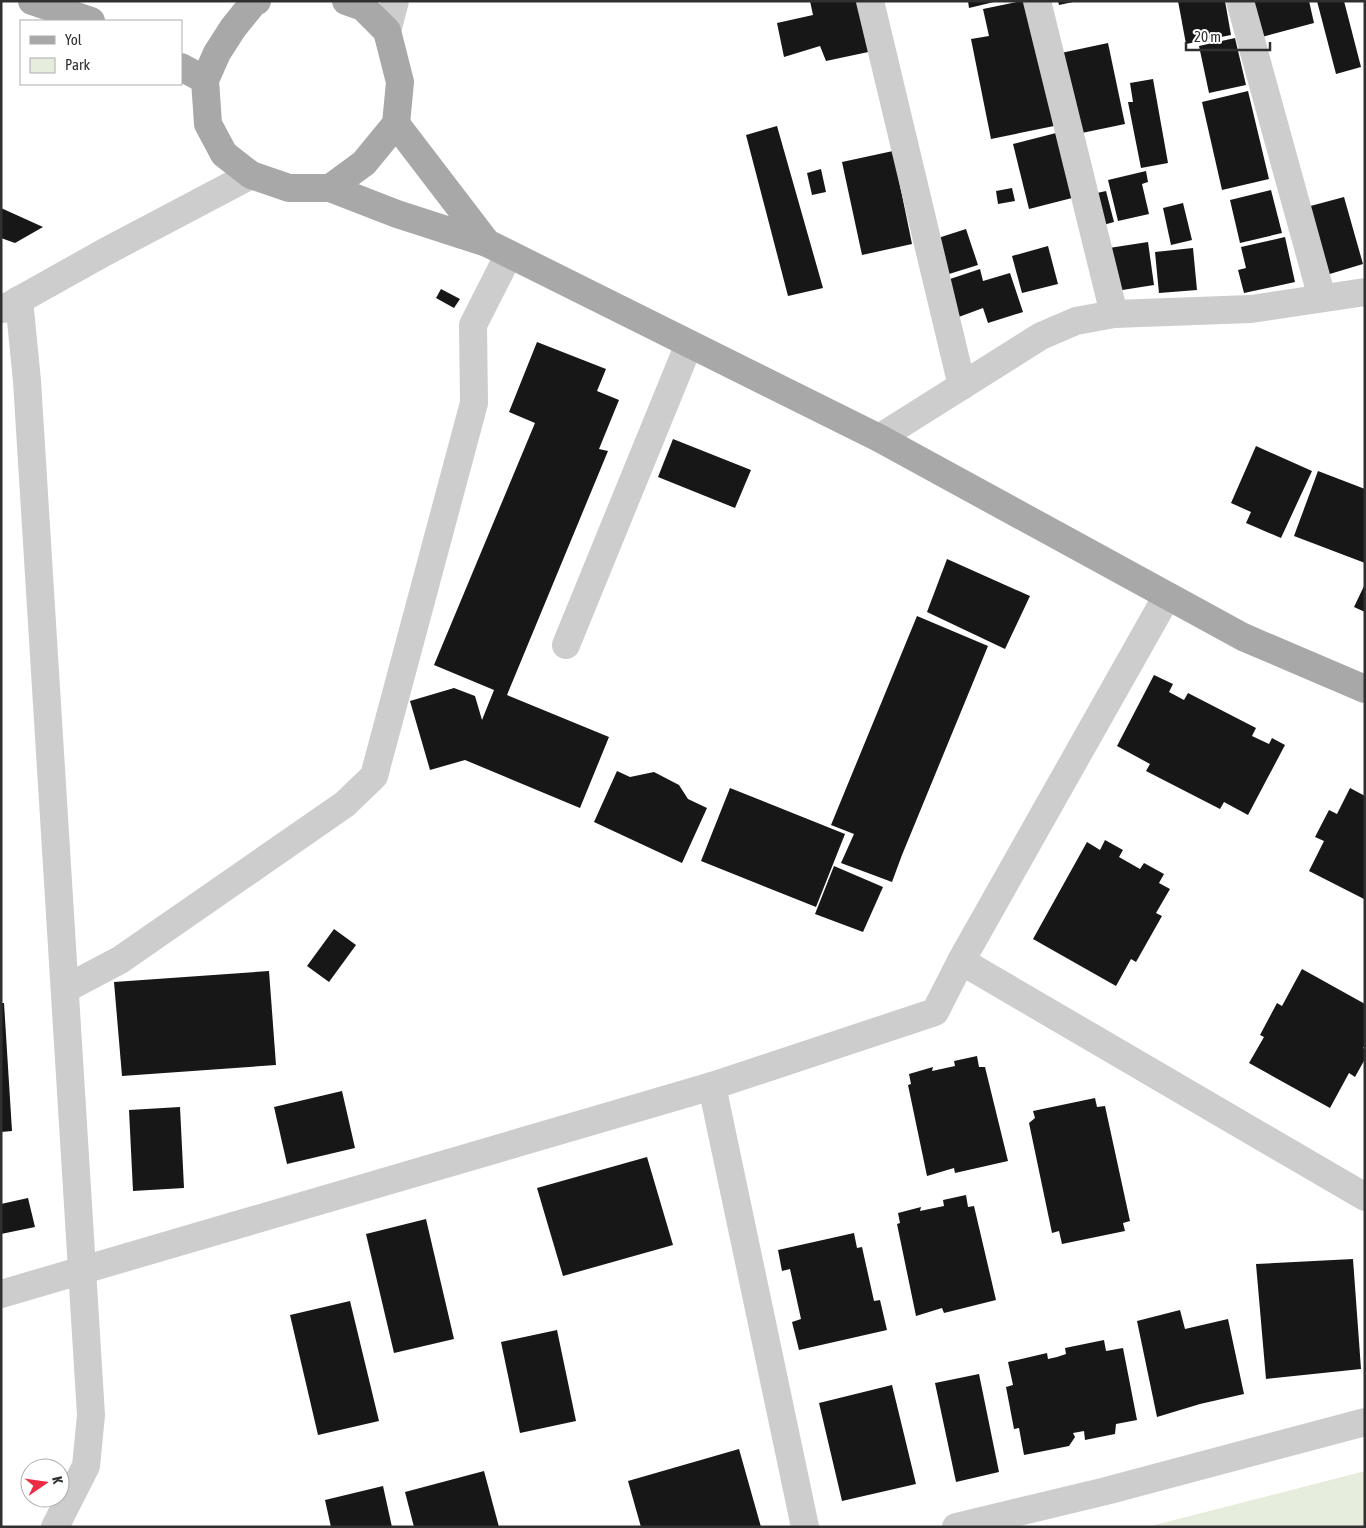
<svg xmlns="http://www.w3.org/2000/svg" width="1366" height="1528" viewBox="0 0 1366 1528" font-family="'Asap Condensed',sans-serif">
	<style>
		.green { fill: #e7eddd }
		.building { fill: #171717 }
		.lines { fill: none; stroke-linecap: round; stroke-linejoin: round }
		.minor { stroke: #cdcdcd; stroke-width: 28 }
		.major { stroke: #a8a8a8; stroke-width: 28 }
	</style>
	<rect width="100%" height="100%" fill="#fff"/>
	<!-- green -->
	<path class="green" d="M1365 1471V1527H1147Z"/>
	<!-- building -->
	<g class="building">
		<path d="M810 1H862L873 51 826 61 820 46 784 57 777 23 813 15Z"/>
		<path d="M968 1H993L994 2 969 8Z"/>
		<path d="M1022 1H1030L1054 126 991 139 971 39 989 36 983 9Z"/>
		<path d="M1058 1H1073V2L1059 5Z"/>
		<path d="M1178 1H1225L1231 35 1186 44Z"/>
		<path d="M1253 1H1309L1314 23 1262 37Z"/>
		<path d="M1317 1H1344L1361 67 1336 74Z"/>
		<path d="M1235 38 1246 85 1209 93 1199 46Z"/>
		<path d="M1108 43 1125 124 1077 134 1061 53Z"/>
		<path d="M1153 79 1168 163 1141 168 1128 102H1133L1130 83Z"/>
		<path d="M1248 91 1269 179 1222 190 1202 102Z"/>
		<path d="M777 126 823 288 788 296 746 135Z"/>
		<path d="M1056 133 1072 198 1029 209 1013 144Z"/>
		<path d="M893 151 912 244 862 255 842 162Z"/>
		<path d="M821 169 826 192 812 195 807 173Z"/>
		<path d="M1146 171 1148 182 1142 184 1149 214 1118 221 1108 180Z"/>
		<path d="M1012 188 1015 201 998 204 996 191Z"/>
		<path d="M1271 190 1282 233 1240 243 1230 200Z"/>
		<path d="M1106 191 1114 222 1096 227 1088 195Z"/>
		<path d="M1344 197 1363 264 1323 276 1303 208Z"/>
		<path d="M1183 203 1192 240 1171 245 1163 208Z"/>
		<path d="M1 208 43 227 15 243 1 238Z"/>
		<path d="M966 229 978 265 949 274 938 238Z"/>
		<path d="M1285 237 1295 282 1244 293 1238 270 1246 268 1241 247Z"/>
		<path d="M1148 242 1154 285 1116 291 1109 248Z"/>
		<path d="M1048 246 1058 284 1022 293 1012 256Z"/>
		<path d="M1193 248 1197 290 1159 293 1155 252Z"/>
		<path d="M980 269 983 281 1010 273 1023 312 988 323 983 308 956 318 944 281Z"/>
		<path d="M441 289 460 299 454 308 436 298Z"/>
		<path d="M537 342 606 369 597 391 619 400 599 449 608 451 507 695 609 737 580 808 465 760 430 770 410 701 454 688 475 696 482 720 494 690 434 665 535 423 509 412Z"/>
		<path d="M673 439 751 470 735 508 658 477Z"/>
		<path d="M1256 446 1312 471 1281 538 1246 523 1251 512 1231 503Z"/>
		<path d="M1318 471 1365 489V563L1294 536Z"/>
		<path d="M947 559 1030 596 1005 649 927 612Z"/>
		<path d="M1365 584V612L1354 607Z"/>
		<path d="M917 616 988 646 902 855 892 882 841 863 854 834 831 825Z"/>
		<path d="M1154 675 1173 684 1169 692 1184 700 1188 693 1256 728 1252 736 1269 744 1272 738 1285 745 1248 815 1224 802 1220 809 1146 771 1150 764 1117 746Z"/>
		<path d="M617 771 630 777 654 772 679 785 688 799 707 808 682 863 594 822Z"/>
		<path d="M730 788 845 834 816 907 701 861Z"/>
		<path d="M1350 788 1365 796 1364 899 1309 871 1324 841 1315 837 1329 810 1337 814Z"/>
		<path d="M1105 840 1123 850 1119 857 1140 869 1144 863 1164 874 1159 883 1170 889 1156 913 1162 916 1136 962 1131 959 1116 986 1033 939 1087 842 1100 850Z"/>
		<path d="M834 866 883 887 863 932 815 914Z"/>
		<path d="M334 929 356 945 329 982 307 966Z"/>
		<path d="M1302 969 1365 1004V1045L1363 1048 1365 1049V1059L1355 1077 1349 1073 1330 1108 1249 1063 1264 1037 1260 1035 1277 1003 1282 1006Z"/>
		<path d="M269 971 276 1065 122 1076 114 982Z"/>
		<path d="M1 1003H4L12 1131 1 1132Z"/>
		<path d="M977 1056 979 1067H985L1008 1161 955 1173 954 1168 927 1176 908 1085 911 1084 909 1074 933 1067 932 1071 955 1066 954 1061Z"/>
		<path d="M342 1091 355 1148 287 1164 274 1107Z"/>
		<path d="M1095 1098 1097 1107 1105 1106 1130 1221 1123 1223 1125 1231 1062 1244 1059 1231 1052 1233 1029 1123 1035 1118 1033 1111Z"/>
		<path d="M180 1107 184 1188 133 1191 129 1110Z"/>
		<path d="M647 1157 673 1245 563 1276 537 1188Z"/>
		<path d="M966 1195 968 1207 974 1206 996 1300 944 1313 942 1308 916 1316 897 1224 900 1223 898 1213 921 1207 920 1211 944 1206 943 1200Z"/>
		<path d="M28 1198 35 1227 1 1234V1204Z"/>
		<path d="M426 1219 454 1339 394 1353 366 1234Z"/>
		<path d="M854 1233 857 1248 862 1247 874 1301 880 1300 887 1330 799 1350 792 1322 801 1319 790 1269 782 1271 778 1250Z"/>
		<path d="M1353 1259 1361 1369 1266 1379 1256 1264Z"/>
		<path d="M350 1301 379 1421 318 1435 290 1315Z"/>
		<path d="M1180 1310 1185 1329 1228 1319 1244 1394 1200 1404 1157 1417 1137 1321Z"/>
		<path d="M557 1330 576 1421 520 1433 501 1342Z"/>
		<path d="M1104 1340 1106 1351 1123 1348 1137 1420 1116 1424 1115 1434 1085 1440 1084 1431 1073 1433 1075 1437 1069 1446 1024 1455 1019 1428 1014 1429 1006 1387 1013 1385 1008 1362 1047 1353 1048 1359 1057 1357 1066 1354 1065 1348Z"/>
		<path d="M979 1374 999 1472 956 1482 935 1383Z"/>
		<path d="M892 1385 916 1484 842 1501 819 1403Z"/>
		<path d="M739 1449 761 1527H641L628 1481Z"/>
		<path d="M484 1471 499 1527H414L405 1492Z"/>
		<path d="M383 1486 392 1527H331L325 1500Z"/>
	</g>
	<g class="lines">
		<!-- minor -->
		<g class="minor">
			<path d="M870 1 962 386"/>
			<path d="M1037 1 1114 314"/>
			<path d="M1240 1 1322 298"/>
			<path d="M387 31 395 1"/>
			<path d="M19 300 27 381 91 1415 86 1466 55 1527"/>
			<path d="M3 309 105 252 251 175"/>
			<path d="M879 438 1041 336 1076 321 1114 314 1251 309 1365 292"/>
			<path d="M566 645 689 344"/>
			<path d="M961 961 1365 1197"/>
			<path d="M65 989 120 960 345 804 374 776 474 403 473 325 509 254"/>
			<path d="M712 1086 805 1527"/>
			<path d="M1 1294 712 1086 935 1012 961 961 1167 596"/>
			<path d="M956 1527 1106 1491 1365 1422"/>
		</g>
		<!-- major -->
		<g class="major">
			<path d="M32 1 91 21"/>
			<path d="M257 1 254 2 233 28 217 53 205 80 208 124 224 154 251 175 289 188H330L364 163 396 124 400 82 387 31 363 7 346 1"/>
			<path d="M181 67 205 80"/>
			<path d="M396 124 487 243"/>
			<path d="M330 188 397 214 487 243 879 438 1243 637 1365 689"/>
		</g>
	</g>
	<!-- border -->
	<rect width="1366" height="1528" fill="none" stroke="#303030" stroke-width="5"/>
	<!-- legend -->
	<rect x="20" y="20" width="162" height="65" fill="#ffffff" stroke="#acacac"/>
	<rect x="30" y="36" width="25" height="8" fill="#a8a8a8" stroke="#acacac"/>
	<text x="65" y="45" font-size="15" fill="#303030">Yol</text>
	<rect x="30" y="58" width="25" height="15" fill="#e7eddd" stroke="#acacac"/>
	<text x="65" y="70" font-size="15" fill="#303030">Park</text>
	<!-- north arrow -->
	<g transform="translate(45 1483) rotate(77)"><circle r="24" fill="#ffffff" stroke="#acacac"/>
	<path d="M0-4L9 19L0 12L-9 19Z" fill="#ee2a45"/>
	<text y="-8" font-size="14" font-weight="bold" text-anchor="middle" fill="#303030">K</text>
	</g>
	<!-- scale -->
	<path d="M1186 42v8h84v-8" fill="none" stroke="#303030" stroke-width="2.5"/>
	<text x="1194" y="42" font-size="15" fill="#303030" stroke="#ffffff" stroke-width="4" paint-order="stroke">20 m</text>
</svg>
